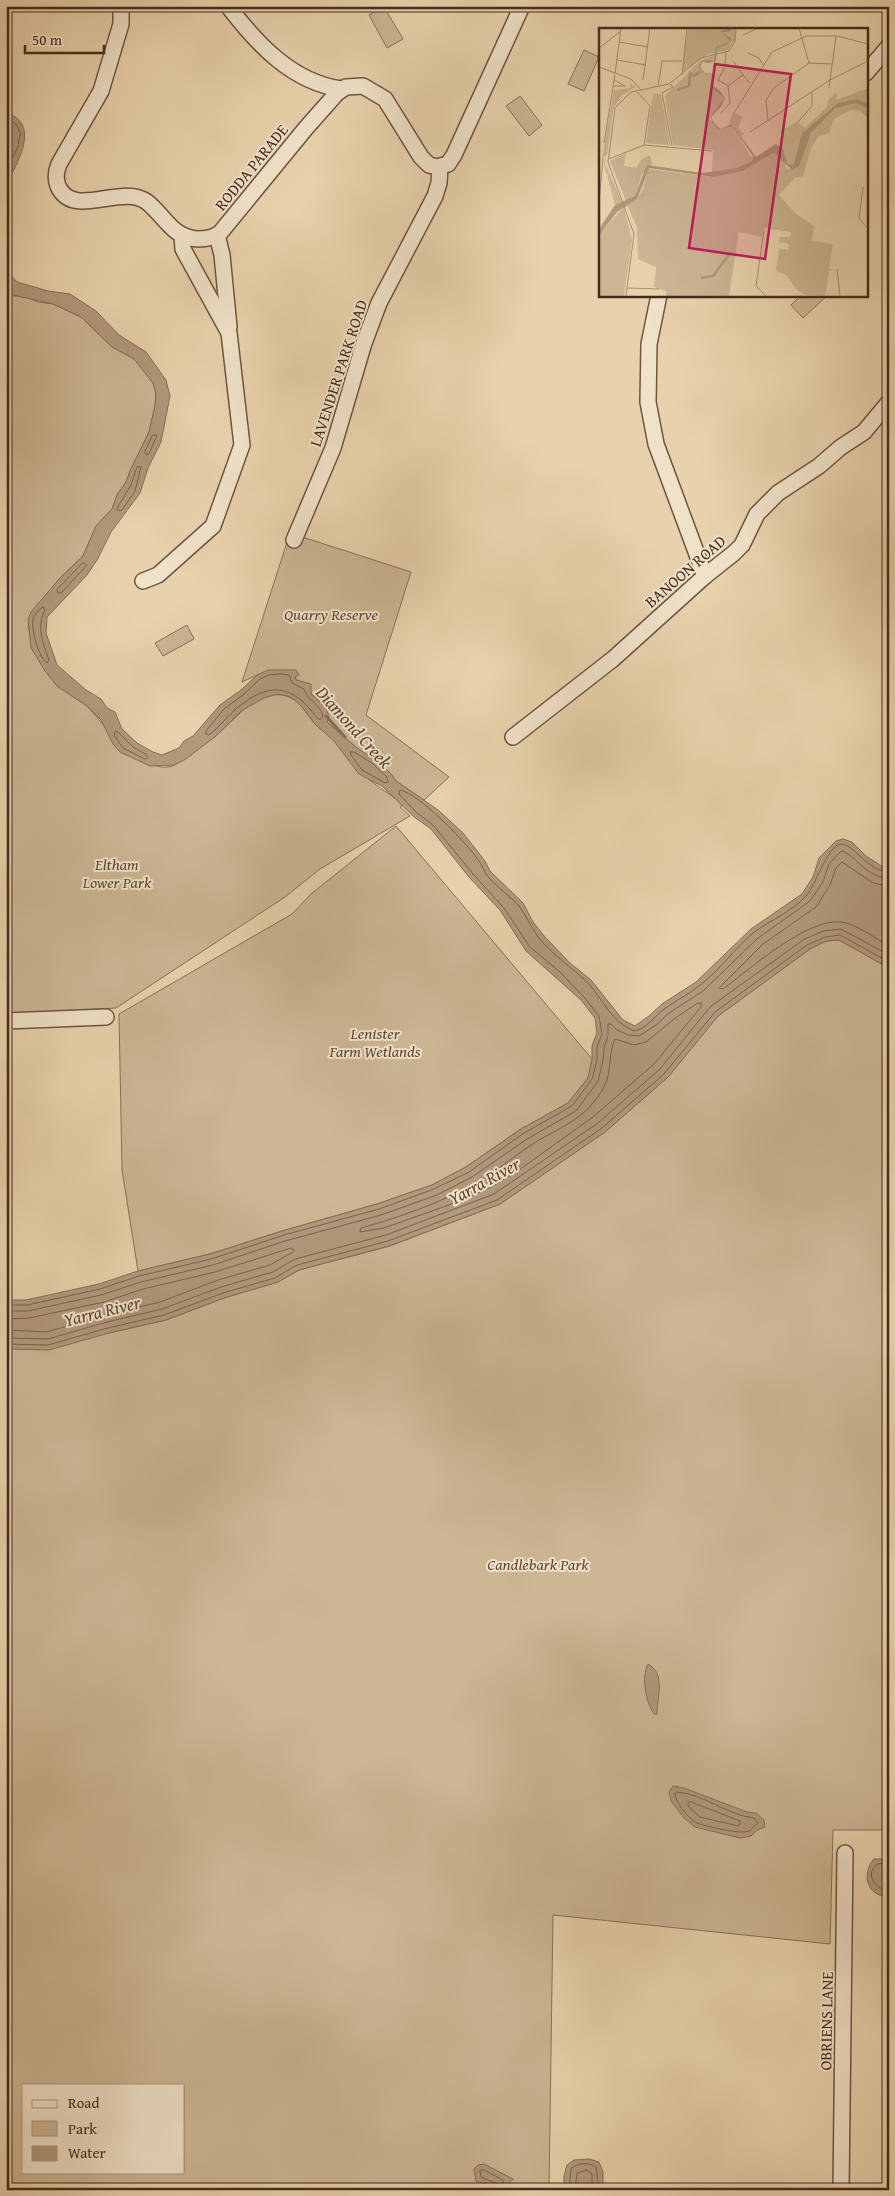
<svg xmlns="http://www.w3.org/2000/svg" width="895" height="2196" viewBox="0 0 895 2196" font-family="'Gentium Book Plus',serif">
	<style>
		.green { fill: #ccb694; stroke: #887059; fill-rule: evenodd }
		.water { fill: #b1997c; stroke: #866d56 }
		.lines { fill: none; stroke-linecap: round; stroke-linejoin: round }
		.shore { stroke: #7b624d; stroke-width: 1 }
		.stream { stroke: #866d56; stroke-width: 3 }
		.minor-casing { stroke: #6e5542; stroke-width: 18 }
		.minor { stroke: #f0e2c9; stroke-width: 15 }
		.labels { text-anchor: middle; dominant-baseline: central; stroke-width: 4; stroke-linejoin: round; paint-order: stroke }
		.street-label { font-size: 16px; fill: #452b1e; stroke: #f0e2c9 }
		.park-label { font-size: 16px; font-style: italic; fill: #604736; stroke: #f0e2c9 }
		.water-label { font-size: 18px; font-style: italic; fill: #604636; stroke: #f0e2c9 }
		.inset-river { fill: none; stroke: #b1997c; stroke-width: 2.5 }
		.inset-road { fill: none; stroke: #a78f73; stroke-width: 1 }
		.view { fill: #c2185b; fill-opacity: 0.15; stroke: #c2185b; stroke-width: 2.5 }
		.inset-edge { fill: none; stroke: #452b1e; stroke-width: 2.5 }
	</style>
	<rect width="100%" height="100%" fill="#e8d2ac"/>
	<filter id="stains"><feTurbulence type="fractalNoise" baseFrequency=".004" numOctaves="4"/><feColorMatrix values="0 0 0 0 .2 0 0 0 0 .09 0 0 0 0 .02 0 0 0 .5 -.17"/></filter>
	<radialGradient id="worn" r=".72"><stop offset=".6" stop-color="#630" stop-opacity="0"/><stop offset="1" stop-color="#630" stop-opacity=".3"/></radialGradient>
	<!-- green -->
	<g class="green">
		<path d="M384 7 403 39 387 48 369 15Z"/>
		<path d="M584 50 599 57 584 91 568 84Z"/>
		<path d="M520 96 542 125 529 136 506 106Z"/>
		<path d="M6 289 9 294 15 296H23L38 302 53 304 81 317 112 347 134 358 153 383 156 393 155 406 149 432 130 471 126 482 117 495 112 509 96 526 83 556 60 578 28 626 30 636 57 686 87 706 107 729 113 744C123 749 151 766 161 767 176 769 187 756 197 749 205 743 213 739 219 733 236 718 259 688 286 696 301 700 306 715 316 725 322 731 330 735 336 742 348 756 358 770 372 782 382 790 394 796 403 805L400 807 410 816 320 869 285 897 116 1008 6 1014Z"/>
		<path d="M801 295H828L803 318 791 305Z"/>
		<path d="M290 533 411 572 366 715 449 777 424 800 396 781 391 774 380 763 357 748 327 722 317 698 311 694 305 683C299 682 296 678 291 676 267 668 264 672 242 682Z"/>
		<path d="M187 625 194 639 163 656 155 643Z"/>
		<path d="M396 826 592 1059 588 1078 568 1103 521 1129 466 1167 432 1185 377 1204 282 1231 210 1254 138 1271 122 1170 119 1014 292 914 311 894Z"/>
		<path d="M839 940 889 968V1830H833L830 1944 553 1915 549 2190H6V1349L109 1333 166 1320 224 1298 278 1282 299 1270 390 1246 500 1204 605 1132 668 1077 718 1016 810 949 826 941ZM24 2085H184V2172H24Z"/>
	</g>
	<!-- water -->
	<g class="water">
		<path d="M6 113C41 123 18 163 6 184V146L10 137 6 132Z"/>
		<path d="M6 270 17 282 48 291 70 294 96 311 119 335 146 352 166 380 170 396 161 442 148 468 140 493 111 532 97 560 87 575 47 617 46 633 57 665 86 690 101 699 107 708 115 712 122 729 137 743 153 752 162 755 179 748 184 741 193 736 220 705 241 690 257 675 268 670H296L299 675 295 677 296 680 311 684V694L326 707 329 718 327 722 357 748 380 763 391 774 396 781 438 810 463 833 485 861 490 871 523 903 533 922 545 937 570 963 591 980 623 1020 635 1026 649 1016 662 1004 696 982 751 929 802 894 813 877 819 858 836 841 843 839 852 842 866 856 883 867H889V968L839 940 826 941 810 949 718 1016 668 1077 605 1132 500 1204 389 1246 299 1270 278 1282 224 1298 166 1320 109 1333 49 1350 6 1349V1300H26L99 1284 138 1271 210 1254 282 1231 377 1204 432 1185 466 1167 521 1129 568 1103 588 1078 592 1059V1046L597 1033 595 1018 581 1000 526 951 500 910 469 877 431 829 413 816 382 786 359 774 334 741 315 724 304 709 296 701 288 696 278 694 264 698 241 711 217 735 186 759 174 765 150 766 120 752 113 744 101 720 87 706 57 686 45 671 31 648 28 619 31 612 60 578 83 556 96 526 112 509 117 495 126 482 130 471 149 432 155 406 156 393 153 383 134 359 112 347 81 317 53 304 9 294 6 289Z"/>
		<path d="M648 1664C666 1674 657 1697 657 1714H654C646 1702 641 1678 648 1664Z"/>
		<path d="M673 1786 684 1788 747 1812 756 1813 764 1820 765 1827 757 1830 751 1836 740 1838 695 1827 684 1818 671 1801 669 1792Z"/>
		<path d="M874 1859H889V1897C885 1896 880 1896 877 1894 864 1887 865 1868 874 1859Z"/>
		<path d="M589 2159 599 2162 603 2172V2190H564V2176L567 2165 574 2160Z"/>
		<path d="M484 2164 513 2179 505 2190 476 2181 474 2169 478 2165Z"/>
	</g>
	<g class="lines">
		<!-- shore -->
		<g class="shore">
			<path d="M6 118 16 124 21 134 18 141 19 144 6 173"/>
			<path d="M153 435H157L149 454 146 455 145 452Z"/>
			<path d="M141 467 135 491 122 510 119 511 117 508 131 485 137 467Z"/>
			<path d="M83 563 87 565 61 593H58L57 590Z"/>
			<path d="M43 607 45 610C36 626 43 644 49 660L47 663C38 656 31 630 33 619 34 614 39 610 43 607Z"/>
			<path d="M281 674 289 675 292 683 304 689C307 700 320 704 323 716L321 719H318C293 685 271 680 237 708 227 716 220 727 209 735L206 734V731L224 709 244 694 260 679 269 675Z"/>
			<path d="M118 732 133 747 147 755V758L145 759 123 748 114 735 115 732Z"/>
			<path d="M351 752H354L372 763 387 777 388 782 385 783 362 770 351 755Z"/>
			<path d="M889 886 873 883 842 862 836 868 830 885 816 907 763 944 719 988 723 989C750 969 807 918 841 922 854 923 877 939 889 946"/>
			<path d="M698 1003H701V1007L654 1064 593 1117 519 1170 491 1187 460 1201 384 1228 360 1232 361 1228C400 1217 438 1204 474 1184 494 1173 512 1158 531 1145 561 1126 585 1121 604 1087 612 1072 608 1054 615 1039L634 1045 646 1042 674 1019Z"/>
			<path d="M6 1305H27L100 1289 139 1276 211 1259 284 1235 379 1209 434 1189 469 1172 524 1133 572 1106 592 1079 597 1060V1047L602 1034 599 1016 584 997 560 972 530 947 504 908 473 874 434 826 416 812 399 794 400 790C420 794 470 846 481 864 483 867 484 871 486 874 495 886 509 895 519 906 527 916 531 928 539 938 553 955 571 967 587 982 603 999 611 1022 634 1031 647 1029 656 1014 667 1007 677 1000 689 994 699 986 719 971 734 949 753 933 770 920 792 912 806 896 816 885 827 846 841 844 852 843 869 872 889 872"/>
			<path d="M6 1311H28L101 1295 141 1282 213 1265 285 1241 381 1215 437 1195 472 1177 527 1139 576 1111 598 1081 603 1061 604 1048 608 1036V1024H611L617 1030 628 1035 639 1036 656 1025 669 1013 703 991 758 938 810 901 823 882 829 864 841 851C854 853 866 878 889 878"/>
			<path d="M6 1319 29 1318 104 1302 143 1289 215 1272 291 1248 294 1250 293 1252 270 1265 218 1280 160 1302 105 1315 47 1332 6 1330"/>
			<path d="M6 1338 48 1339 107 1322 162 1309 221 1287 273 1272 295 1259 386 1235 494 1194 598 1123 660 1069 710 1007 803 940 823 931 841 929 889 955"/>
			<path d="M6 1344 48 1345 108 1328 164 1315 223 1293 275 1278 297 1265 388 1241 497 1200 602 1128 664 1074 715 1012 807 945 825 937 840 935 889 962"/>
			<path d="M677 1792C704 1794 727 1815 754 1818L758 1823C755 1825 752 1829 749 1831 742 1835 702 1826 695 1822 687 1816 676 1804 675 1794Z"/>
			<path d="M691 1802 740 1821V1824L738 1826 700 1817 688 1806V1803Z"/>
			<path d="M889 1863 877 1864C864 1876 876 1888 889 1892"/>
			<path d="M484 2170 503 2180V2184L500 2185 481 2177 480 2171Z"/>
			<path d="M569 2190 571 2168C578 2163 589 2162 596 2167L599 2190"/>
			<path d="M575 2190 577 2173 587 2170 592 2174V2190"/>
		</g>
		<!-- stream -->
		<g class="stream">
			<path d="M326 716 345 737"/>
			<path d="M479 2190 485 2184"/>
		</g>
		<!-- minor casing -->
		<g class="minor-casing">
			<g id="minor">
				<path d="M121 6V24L101 91 59 164C56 171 55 178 58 186 73 220 122 183 147 202 165 216 172 238 198 239 206 239 213 238 220 233L306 128 337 93 346 87 363 86 385 99 421 157 429 165 437 167 448 164 454 155 522 6"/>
				<path d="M228 6C257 44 292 82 341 89"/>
				<path d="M866 73 889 46"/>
				<path d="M217 235 222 255 229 327"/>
				<path d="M659 295 649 344 648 402 656 444 705 576"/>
				<path d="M294 540 333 448 364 343 379 303 435 196 439 183 440 167"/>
				<path d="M143 581 158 575 213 526 242 445 229 333 183 249 182 235"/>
				<path d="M513 737 613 659 705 576 734 553 742 545 757 514 778 493 819 466 841 447 864 432 889 402"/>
				<path d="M6 1021 106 1017"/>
				<path d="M841 2190 845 1853"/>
			</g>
		</g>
		<!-- minor -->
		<use href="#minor" class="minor"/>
	</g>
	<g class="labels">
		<!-- street labels -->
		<g class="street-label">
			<text transform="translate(251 167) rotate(-51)">RODDA PARADE</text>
			<text transform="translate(338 373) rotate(-72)">LAVENDER PARK ROAD</text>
			<text transform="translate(685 571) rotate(-41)">BANOON ROAD</text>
			<text transform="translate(826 2021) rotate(-89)">OBRIENS LANE</text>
		</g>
		<!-- park labels -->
		<g class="park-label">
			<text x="331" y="614">Quarry Reserve</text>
			<text x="117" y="864">Eltham<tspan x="117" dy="18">Lower Park</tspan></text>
			<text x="375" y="1033">Lenister<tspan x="375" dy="18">Farm Wetlands</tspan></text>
			<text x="538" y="1564">Candlebark Park</text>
		</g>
		<!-- water labels -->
		<g class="water-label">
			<text transform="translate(354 727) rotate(48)">Diamond Creek</text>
			<text transform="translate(484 1181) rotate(-29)">Yarra River</text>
			<text transform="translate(102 1311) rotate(-14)">Yarra River</text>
		</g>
	</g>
	<!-- overview -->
	<g transform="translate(599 28)">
		<rect width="269" height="269" fill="#e8d2ac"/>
		<path d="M89 0H137L136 12 129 22 109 26 83 44ZM116 28 112 33H102L99 39 106 46 115 47 112 59 125 70 111 91 120 102 133 98 154 132 139 140 113 144 114 122 74 117 66 68 102 32ZM31 55 36 59 24 66 14 81 8 127 3 130 15 62 32 60ZM269 60V76L258 71 239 75 203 105 198 133 195 137 190 136 183 120 185 101 198 94 206 100 228 79 229 72 238 64 237 72ZM54 66H62L71 117 47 115ZM257 75 269 81V90L261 83 251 82 235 91 230 105 220 108 212 120 204 148 196 150 180 167 197 186 215 198 213 213 234 216 230 241H235L230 242 226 268 206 267 198 262 187 247 177 243 180 220 189 222 190 216 180 214 181 209H191L192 204 165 200 163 209 140 204 130 268H67V263L55 259 57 239 39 231 38 199 28 177 38 171 44 161 49 141 115 149 144 143 175 125 182 129 188 141H196L212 105 239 79ZM134 84 144 89 139 100 145 106 142 108 134 97 129 96ZM27 125 25 138 37 140 43 131 51 127 53 136 43 146 36 168 27 173 11 133ZM4 131 23 174 16 177ZM25 179 33 212 25 268H0V206Z" fill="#ccb694"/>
		<path d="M132 0V3L130 4H122L132 10V13L126 17 118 20 117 33 109 35 104 34 101 39 106 45 116 46 113 57 121 63 126 70 122 79 113 88V92L121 101 133 96 157 129 177 116 184 121 189 136 195 137 203 105 239 75 258 71 269 76V81L257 75 237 80 212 105 200 138 193 142 175 125 144 143 115 149 50 140 38 171 18 184 0 207V201L16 177 36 168 48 137 103 145 138 140 153 133 154 128 133 98 120 102 113 94 112 88 125 70 112 59V55L115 47 106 46 99 39 103 33 115 32 117 19 131 13 121 3Z" fill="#b1997c"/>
		<path class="inset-river" d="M78 62 90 58 91 45 95 48 102 43M102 250 114 248 131 225"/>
		<path class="inset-road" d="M200 0 210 35M144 7 159 0M20 14 49 19M0 20 22 3M149 25 160 30 164 37M18 32 47 37M134 33 144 47M0 39 32 51 43 63M16 46 22 0M83 47 88 0M44 52 51 0M71 56 74 59 63 65 73 118M14 58H26L15 52M59 58 63 33H83M129 58 144 47 151 55M230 60 237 8M38 64 51 78 45 117M135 85 173 24 207 8H238L269 16M121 86 131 75 129 58 119 52 126 39 127 24M169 93 167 72 175 60 210 35 233 36M199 94 213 78V64M151 104 231 52 269 33M5 115 16 47M10 131 45 117 113 123M264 159 260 190 269 201M0 174 4 130M165 202 157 258 167 268M238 241 241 268M29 260 60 261M27 268 35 206 9 134 16 80 32 64 70 56 102 30 130 23 136 14 137 0"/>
		<path class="view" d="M116 36 192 46 166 231 90 220Z"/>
		<rect width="269" height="269" class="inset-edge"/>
	</g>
	<!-- margin -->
	<rect width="895" height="2196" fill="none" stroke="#e8d2ac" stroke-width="25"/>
	<rect x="8" y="8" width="880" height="2181" fill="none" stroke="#452b1e" stroke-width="2.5"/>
	<rect x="12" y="12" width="870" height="2171" fill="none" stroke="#452b1e"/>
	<!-- legend -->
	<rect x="22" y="2084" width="162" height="90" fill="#f0e2c9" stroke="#ac9985"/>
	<rect x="32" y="2100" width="25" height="8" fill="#f0e2c9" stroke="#ac9985"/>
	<text x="68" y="2108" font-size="15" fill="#452b1e">Road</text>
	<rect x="32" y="2121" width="25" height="15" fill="#ccb694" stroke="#ac9985"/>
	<text x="68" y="2134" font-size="15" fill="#452b1e">Park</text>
	<rect x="32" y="2146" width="25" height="15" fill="#b1997c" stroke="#ac9985"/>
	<text x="68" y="2158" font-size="15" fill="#452b1e">Water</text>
	<!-- scale -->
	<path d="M25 45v8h79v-8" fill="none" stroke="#452b1e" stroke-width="2.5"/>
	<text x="32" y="45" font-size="15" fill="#452b1e" stroke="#f0e2c9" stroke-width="4" paint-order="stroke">50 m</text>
	<rect width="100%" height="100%" filter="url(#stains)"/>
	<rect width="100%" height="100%" fill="url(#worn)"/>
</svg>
